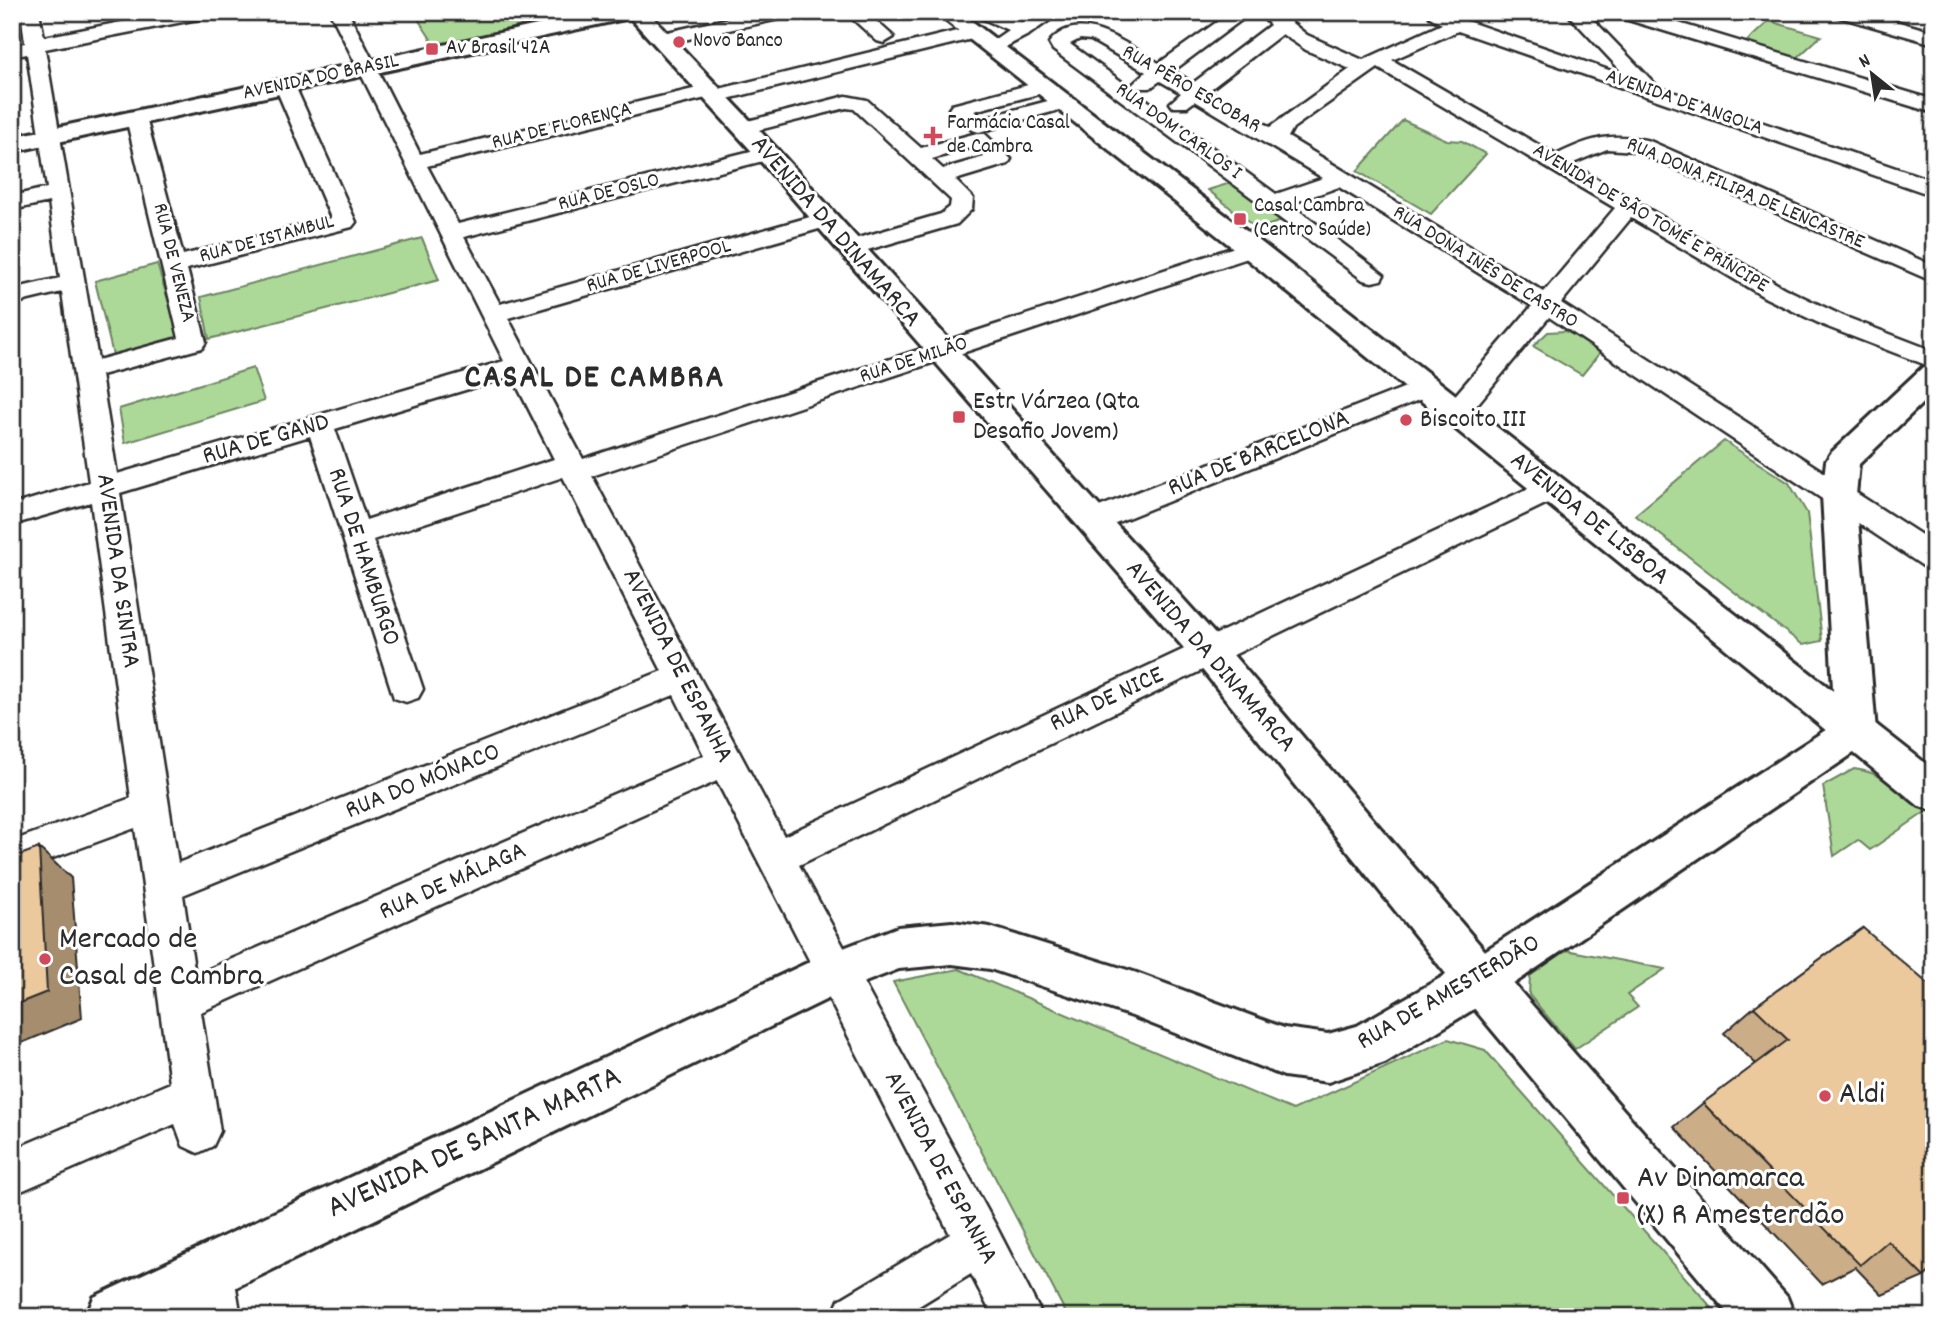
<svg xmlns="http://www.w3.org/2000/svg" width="1946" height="1329" viewBox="0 0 1946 1329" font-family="Dekko,sans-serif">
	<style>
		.green { fill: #acd998; stroke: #6c8262; stroke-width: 2 }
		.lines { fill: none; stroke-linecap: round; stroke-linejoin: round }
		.minor-casing { stroke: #2b2b2b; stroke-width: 5 }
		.tertiary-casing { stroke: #2b2b2b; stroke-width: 6 }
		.secondary-casing { stroke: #2b2b2b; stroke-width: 6 }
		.minor { fill: #fff; fill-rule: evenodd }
		.tertiary { fill: #fff; fill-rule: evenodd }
		.secondary { fill: #fff; fill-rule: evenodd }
		.wall { fill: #cbad87; stroke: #2b2b2b; stroke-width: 2 }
		.shaded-wall { fill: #a58d6e; stroke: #2b2b2b; stroke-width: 2 }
		.building { fill: #ecc99d; stroke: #2b2b2b; stroke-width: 2 }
		.poi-dot { fill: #d1495b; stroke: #fff; stroke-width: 2.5 }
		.labels { text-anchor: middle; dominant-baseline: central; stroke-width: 6; stroke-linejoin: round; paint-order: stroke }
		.far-poi-label { font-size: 21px; fill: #2b2b2b; stroke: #fff; text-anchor: start }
		.far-street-label { font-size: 21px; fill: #2b2b2b; stroke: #fff }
		.street-label { font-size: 26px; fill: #2b2b2b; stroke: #fff }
		.poi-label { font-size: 26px; fill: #2b2b2b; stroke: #fff; text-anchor: start }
		.near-poi-label { font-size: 32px; fill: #2b2b2b; stroke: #fff; text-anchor: start }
		.near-street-label { font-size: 32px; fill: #2b2b2b; stroke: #fff }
		.district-label { font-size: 33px; font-weight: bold; letter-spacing: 2px; fill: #2b2b2b; stroke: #fff }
	</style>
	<rect width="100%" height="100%" fill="#fff"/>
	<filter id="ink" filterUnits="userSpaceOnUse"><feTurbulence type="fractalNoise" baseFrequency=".0143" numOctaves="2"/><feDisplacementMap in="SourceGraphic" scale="14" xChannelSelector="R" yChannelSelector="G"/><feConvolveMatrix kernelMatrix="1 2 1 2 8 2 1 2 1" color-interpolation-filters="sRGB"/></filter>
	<g filter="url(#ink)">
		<!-- green -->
		<g class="green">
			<path d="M433 12H511L523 28 436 47 416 16Z"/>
			<path d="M1769 21 1821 36 1796 59 1745 43Z"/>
			<path d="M1403 120 1447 140 1462 141 1486 154 1431 214 1357 171Z"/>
			<path d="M1237 181 1288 219 1257 229 1208 190Z"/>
			<path d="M422 238 439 280 209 339 201 297Z"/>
			<path d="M157 264 179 336 113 355 95 281Z"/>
			<path d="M1565 331 1603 349 1582 375 1533 346 1548 332Z"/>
			<path d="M253 368 264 401 125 443 119 409Z"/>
			<path d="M1724 441 1789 483 1807 513 1822 641 1803 645 1635 515Z"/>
			<path d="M1854 769C1886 773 1903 792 1927 811L1870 850 1858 840 1834 856 1823 786Z"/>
			<path d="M1566 950 1665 969 1627 995 1638 1007 1575 1049 1529 995 1530 976Z"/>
			<path d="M959 969 1293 1110 1448 1039 1485 1050 1720 1317H1068L893 982Z"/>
		</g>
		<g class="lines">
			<!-- minor casing -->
			<g class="minor-casing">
				<g id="minor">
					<path d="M21 12H39L44 37 173 12H212L203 18 45 49 98 360 179 338 126 118 129 114H143L146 118 183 255 331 218 275 86 278 82H292L295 86 356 222 352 227 187 269 206 342 202 348 101 375 117 474 504 361 330 12H348L420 154 710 85 719 89 973 27 982 33 980 37 715 102 706 98 427 166 458 224 767 147 775 148 778 153 775 158 464 237 500 304 817 215H833L837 220 833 225 508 318 583 459 1244 244H1260L1264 249 1260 254 592 476 784 836 1542 482 1552 479 1562 482 1567 489 1562 496 799 865 996 1226 1043 1317H993L971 1274 901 1317H832L839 1300 950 1234 717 781 201 1012 220 1131 213 1146 198 1153 183 1146 175 1124 12 1195V1150L170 1083 135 828 12 873V841L131 798 91 502 12 525V505L89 482 62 292 12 304V289L60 278 49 202 12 210V196L47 188 27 54 12 57V46L25 43ZM512 376 554 459 366 520 335 429ZM310 436 394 698 406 702 418 698 423 689 373 540 563 477 662 671 178 863 120 493ZM674 695 704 755 195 975 183 895Z"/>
					<path d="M757 12H792L783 18 661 45 651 39 654 35Z"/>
					<path d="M845 12H866L894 37 884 43 877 41Z"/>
					<path d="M977 12H999L1022 22 1038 12H1061L1030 34 992 54 982 48 1008 30 979 17Z"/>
					<path d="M1231 12H1252L1173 71 1193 83 1270 25 1258 12H1278L1307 35 1363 60 1442 24 1430 17 1428 12H1449L1464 20 1626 76 1566 12H1586L1658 87 1934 181V196L1458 31 1392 60 1556 155C1591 138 1610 132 1650 141L1934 266V282L1635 151 1607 149 1571 164 1784 288 1843 316 1934 351V368L1825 326 1766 298 1631 218 1561 303 1934 543V569L1923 566 1549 317 1466 418 1456 421 1446 418 1442 412 1446 406 1532 306 1339 187 1290 204 1384 275 1381 280 1372 282 1363 280 1053 50 1049 43C1079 5 1130 47 1159 63ZM1282 34 1306 50 1350 69 1270 127 1208 91ZM1080 39 1091 40 1146 72 1133 84 1136 88H1150L1160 81 1181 93 1170 103 1173 107H1187L1195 101 1323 178 1276 194 1070 44ZM1378 68 1615 208 1544 292 1288 137 1293 128Z"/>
					<path d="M1613 12H1642L1934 100V113L1615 16Z"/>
					<path d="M1834 12H1864L1934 32V44L1836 16Z"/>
					<path d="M1043 81 1050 83 1053 87 1050 91 974 111 983 118 1063 97 1070 99 1073 103 1070 107 979 132 972 130 949 109 952 105Z"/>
					<path d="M846 96 867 100 921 148 977 133 985 134 1011 159 1008 164 955 180 973 198 972 209 957 224 857 253H841L837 248 841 243 941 214 950 207 951 200 854 109 846 108 743 134 736 132 732 128 736 124ZM973 147 984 157 943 169 932 159Z"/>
					<path d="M1426 379 1436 381 1439 387 1436 393 1103 528 1092 531 1081 528 1077 521 1081 514Z"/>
					<path d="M210 1247 227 1253 233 1270 241 1317H193L187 1270 193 1253Z"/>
				</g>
			</g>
			<!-- tertiary casing -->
			<g class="tertiary-casing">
				<g id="tertiary">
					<path d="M598 12H640L637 17 629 18 12 152V137Z"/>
					<path d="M1934 365V392L1859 464 1856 495 1876 731 1870 742 1497 995 1385 1063 1328 1082 1284 1076 1132 1016 990 969 952 964 899 969 852 987 175 1317H86L94 1297 820 957 898 927 952 922 990 927 1134 972 1284 1028 1328 1034 1357 1026 1463 965 1835 724 1822 495 1826 461 1831 453 1923 367Z"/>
				</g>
			</g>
			<!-- secondary casing -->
			<g class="secondary-casing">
				<g id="secondary">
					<path d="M625 12H648L776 148 1222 642 1497 965 1787 1297 1795 1317H1731L1463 995 1196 662 758 158Z"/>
					<path d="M935 12H960L1262 243 1934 770V811L1919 806 1242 255Z"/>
				</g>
			</g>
			<!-- minor -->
			<use href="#minor" class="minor"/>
			<!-- tertiary -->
			<use href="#tertiary" class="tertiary"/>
			<!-- secondary -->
			<use href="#secondary" class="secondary"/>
		</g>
		<!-- wall -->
		<path class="wall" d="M1863 928 1924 1277 1882 1295 1855 1267 1822 1284 1674 1127 1703 1103 1756 1064 1724 1033 1754 1007Z"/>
		<!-- shaded-wall -->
		<path class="shaded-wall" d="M39 848 71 878 82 1018 12 1047V1006Z"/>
		<!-- building -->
		<g class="building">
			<path d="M39 848 47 992 12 1006V858Z"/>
			<path d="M1863 928 1934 989V1268L1924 1277 1888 1241 1860 1265 1703 1103 1788 1040 1754 1007Z"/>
		</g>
	</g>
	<!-- markers -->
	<g class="poi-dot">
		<circle cx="679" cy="42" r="7"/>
		<rect x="425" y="42" width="14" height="14" rx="3.5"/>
		<path d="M929.5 125.5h7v7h7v7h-7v7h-7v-7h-7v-7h7z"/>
		<rect x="1233" y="212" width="14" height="14" rx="3.5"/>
		<rect x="952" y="410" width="14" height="14" rx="3.5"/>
		<circle cx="1406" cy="420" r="7"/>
		<circle cx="45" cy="959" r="7"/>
		<circle cx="1825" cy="1096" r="7"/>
		<rect x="1616" y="1191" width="14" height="14" rx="3.5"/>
	</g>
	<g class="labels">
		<!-- far-poi labels -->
		<g class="far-poi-label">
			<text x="693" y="42">Novo Banco</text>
			<text x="446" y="49">Av Brasil 42A</text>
			<text x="947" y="124">Farmácia Casal<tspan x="947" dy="24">de Cambra</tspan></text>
			<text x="1254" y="207">Casal Cambra<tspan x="1254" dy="24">(Centro Saúde)</tspan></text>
		</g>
		<!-- far-street labels -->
		<g class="far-street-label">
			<text transform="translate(321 78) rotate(-12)">AVENIDA DO BRASIL</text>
			<text transform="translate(1191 90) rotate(30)">RUA PÊRO ESCOBAR</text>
			<text transform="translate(1684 103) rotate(19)">AVENIDA DE ANGOLA</text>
			<text transform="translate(562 127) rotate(-14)">RUA DE FLORENÇA</text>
			<text transform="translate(1178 132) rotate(36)">RUA DOM CARLOS I</text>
			<text transform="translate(609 193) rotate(-14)">RUA DE OSLO</text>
			<text transform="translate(1745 194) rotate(23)">RUA DONA FILIPA DE LENCASTRE</text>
			<text transform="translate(1650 219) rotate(31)">AVENIDA DE SÃO TOMÉ E PRÍNCIPE</text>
			<text transform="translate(267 240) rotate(-15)">RUA DE ISTAMBUL</text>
			<text transform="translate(173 263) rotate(76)">RUA DE VENEZA</text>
			<text transform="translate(659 267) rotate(-16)">RUA DE LIVERPOOL</text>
			<text transform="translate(1485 268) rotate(32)">RUA DONA INÊS DE CASTRO</text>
			<text transform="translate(914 361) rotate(-18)">RUA DE MILÃO</text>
		</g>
		<!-- street labels -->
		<g class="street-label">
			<text transform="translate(835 232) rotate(49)">AVENIDA DA DINAMARCA</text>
			<text transform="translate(266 440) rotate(-16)">RUA DE GAND</text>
			<text transform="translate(1259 454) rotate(-22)">RUA DE BARCELONA</text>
			<text transform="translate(1589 519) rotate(39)">AVENIDA DE LISBOA</text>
			<text transform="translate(363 557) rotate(72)">RUA DE HAMBURGO</text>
			<text transform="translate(117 571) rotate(82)">AVENIDA DA SINTRA</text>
			<text transform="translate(1210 657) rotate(49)">AVENIDA DA DINAMARCA</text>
			<text transform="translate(677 666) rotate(63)">AVENIDA DE ESPANHA</text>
			<text transform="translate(1107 700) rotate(-25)">RUA DE NICE</text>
			<text transform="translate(423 782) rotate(-22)">RUA DO MÓNACO</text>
			<text transform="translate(453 882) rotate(-24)">RUA DE MÁLAGA</text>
			<text transform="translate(1449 993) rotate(-30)">RUA DE AMESTERDÃO</text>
			<text transform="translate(940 1168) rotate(62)">AVENIDA DE ESPANHA</text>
		</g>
		<!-- poi labels -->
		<g class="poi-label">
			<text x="973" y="402">Estr Várzea (Qta<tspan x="973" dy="30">Desafio Jovem)</tspan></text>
			<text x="1420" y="420">Biscoito III</text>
		</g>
		<!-- near-poi labels -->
		<g class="near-poi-label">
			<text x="59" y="941">Mercado de<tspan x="59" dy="37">Casal de Cambra</tspan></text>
			<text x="1839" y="1096">Aldi</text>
			<text x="1637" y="1180">Av Dinamarca<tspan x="1637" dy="37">(X) R Amesterdão</tspan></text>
		</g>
		<!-- near-street labels -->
		<g class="near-street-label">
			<text transform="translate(475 1144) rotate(-25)">AVENIDA DE SANTA MARTA</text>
		</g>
		<!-- district labels -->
		<g class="district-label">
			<text x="595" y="379">CASAL DE CAMBRA</text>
		</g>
	</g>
	<!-- margin -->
	<rect width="1946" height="1329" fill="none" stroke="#fff" stroke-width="42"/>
	<rect x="21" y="21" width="1904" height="1287" fill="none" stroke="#2b2b2b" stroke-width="2.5" filter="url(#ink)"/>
	<!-- north arrow -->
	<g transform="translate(1872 74) rotate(330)" stroke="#ffffff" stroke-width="5" paint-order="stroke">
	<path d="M0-5L12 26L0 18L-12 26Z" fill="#2b2b2b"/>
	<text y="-10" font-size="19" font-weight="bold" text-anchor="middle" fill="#2b2b2b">N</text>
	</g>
</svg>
